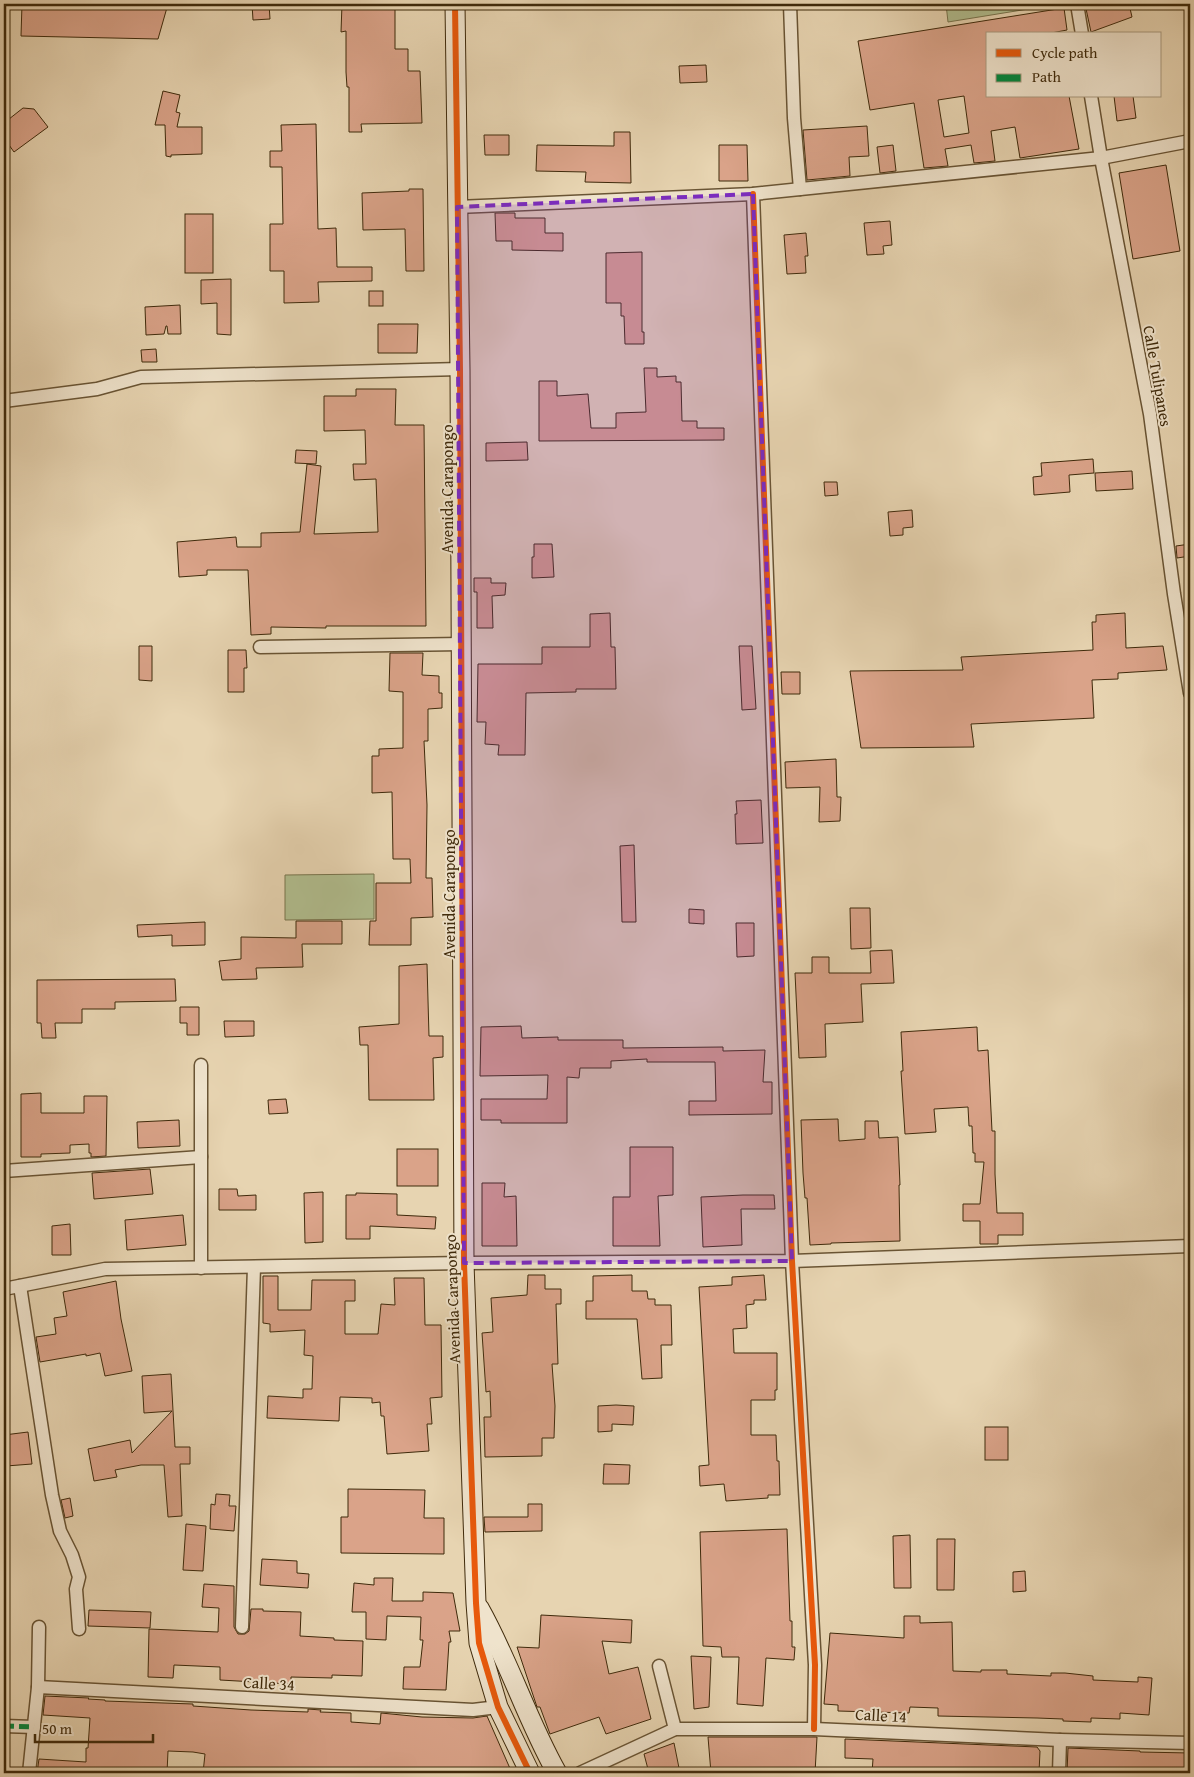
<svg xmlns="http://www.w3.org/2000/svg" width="1194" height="1777" viewBox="0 0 1194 1777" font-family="'Gentium Book Plus',serif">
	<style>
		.green { fill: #b1be8f; stroke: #78744d }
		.building { fill: #daa389; stroke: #3f2a0b; fill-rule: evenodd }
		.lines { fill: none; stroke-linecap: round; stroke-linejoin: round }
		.street-casing { stroke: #695434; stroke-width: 15 }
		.secondary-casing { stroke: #3f2a0b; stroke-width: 21 }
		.street { stroke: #efe3cc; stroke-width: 12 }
		.secondary { stroke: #efe3cc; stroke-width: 19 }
		.quiet { stroke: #00873e; stroke-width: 5; stroke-dasharray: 10 5; stroke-linecap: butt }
		.cycleway-casing { stroke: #efe3cc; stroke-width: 9 }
		.cycleway { stroke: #e8590c; stroke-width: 6 }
		.marked { fill: #7b2cbf; fill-opacity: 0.2; stroke: #7b2cbf; stroke-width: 4; stroke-dasharray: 10 6; stroke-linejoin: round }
		.labels { text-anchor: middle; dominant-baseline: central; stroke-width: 4; stroke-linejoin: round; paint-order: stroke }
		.street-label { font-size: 16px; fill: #3f2a0b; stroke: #efe3cc }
	</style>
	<rect width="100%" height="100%" fill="#e7d4b1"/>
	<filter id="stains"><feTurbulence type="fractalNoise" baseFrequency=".004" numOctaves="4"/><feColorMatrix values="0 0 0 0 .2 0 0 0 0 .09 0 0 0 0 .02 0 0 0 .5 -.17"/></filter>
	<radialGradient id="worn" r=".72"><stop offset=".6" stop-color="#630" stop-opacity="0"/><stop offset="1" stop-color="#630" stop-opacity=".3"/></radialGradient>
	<!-- green -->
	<g class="green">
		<path d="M946 4H1053V5L948 22Z"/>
		<path d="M374 874V919L285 920V875Z"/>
	</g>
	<!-- building -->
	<g class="building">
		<path d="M22 4H168L158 39 21 36Z"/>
		<path d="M252 4H269L270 19 253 20Z"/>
		<path d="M342 4H395V49H408V71H420L422 123 361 124 362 132H349V87H347L346 72V31L341 32Z"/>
		<path d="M1085 4H1129L1132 17 1091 32Z"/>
		<path d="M1064 8 1067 30 1046 34H988V96H1069L1079 149 1020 158 1015 127 991 131 995 161 974 163 971 145 945 149 948 166 924 168 914 103 870 110 858 41ZM964 96 969 133 944 137 938 100Z"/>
		<path d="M706 65 707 82 680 83 679 66Z"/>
		<path d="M163 91 180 95 176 112 180 113 177 127H202V154L171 155V157L166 156 165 125H155Z"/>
		<path d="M1114 96H1133L1136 118 1117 121Z"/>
		<path d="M23 108 34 109 48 127 14 152 4 138V123Z"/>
		<path d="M316 124 318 229 336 228 337 267H372V281L318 282 319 302 284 303V271H270V224H283L282 167H270V151H282L281 125Z"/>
		<path d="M867 126 869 156 849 157 850 176 807 180 803 130Z"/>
		<path d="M614 132H630L631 183 585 182 586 172 536 171 537 145 614 146Z"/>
		<path d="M484 135H509V155H485Z"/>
		<path d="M719 145H747L748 181H719Z"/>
		<path d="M893 145 896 171 880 173 877 147Z"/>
		<path d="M1166 165 1180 251 1133 259 1119 173Z"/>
		<path d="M409 189H423L424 271H406L405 229 363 230 362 193 409 191Z"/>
		<path d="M495 213H515V218H545V233H563V251L512 250V241H496Z"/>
		<rect x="185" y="214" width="28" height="59"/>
		<path d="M890 221 892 245 883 246 884 254 867 255 864 223Z"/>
		<path d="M806 233 808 256H805L806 273 787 274 784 235Z"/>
		<path d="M642 252V332H644V344H625L624 316H621V303H606V253Z"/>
		<path d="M231 279V335L217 334V303L201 304V280Z"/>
		<rect x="369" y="291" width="14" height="15"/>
		<path d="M180 305 181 334H168L167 326H166L164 334 146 335 145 307Z"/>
		<path d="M378 324H418L417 353H378Z"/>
		<path d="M156 349 157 362H142L141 350Z"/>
		<path d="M644 368H657V377L676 376V382H681L682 421H697V428H724V440L539 441V381H557V396L588 394 591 428H616V413L646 412Z"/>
		<path d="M356 389H396L395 425H424L426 626H326V628L271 627V634L251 635 248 570H207V575L179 577 177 542 236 537 237 547H261V533L300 532 307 464 321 466 314 534 378 532 376 479 354 480 353 464H366L365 430 324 431V396H356Z"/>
		<path d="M527 442 528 460 486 461V443Z"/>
		<path d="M296 450 317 451 316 464 295 463Z"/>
		<path d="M1093 459 1094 473 1069 475 1070 492 1034 495 1033 477 1042 476 1041 463Z"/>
		<path d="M1132 471 1133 489 1096 491 1095 473Z"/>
		<path d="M824 482H837L838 495 825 496Z"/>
		<path d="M912 510 913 527 903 528V535L890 536 888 512Z"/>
		<path d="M534 544H552L554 577 532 578V557H534Z"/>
		<path d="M1190 544V556L1177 558 1176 546Z"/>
		<path d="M474 578H491V583H506L505 595 492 596 493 628H477V592H474Z"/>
		<path d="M610 613 611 647H615L616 689H576V692L526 693 525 755H498L499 745 485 744 486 722H477L478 664H542V647H590V614Z"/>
		<path d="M1125 613 1126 648 1163 646 1167 670 1118 673V679L1092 680 1094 718 971 724 974 747 861 748 850 671 963 670 961 657 1093 650 1092 622H1096V615Z"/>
		<path d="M139 646H152V681L139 680Z"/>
		<path d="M739 646H752L756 709 742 710Z"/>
		<path d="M228 650H246L247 668H244V692H228Z"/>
		<path d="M390 653H423L422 675 439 676V693H442V708L428 709V741H424L427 805 426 878H432L433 917 411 918V945H369L370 921H376V883H411L410 859H393L392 792 372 793V756H379V749L403 748V692L389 691Z"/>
		<path d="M781 672H800V694H782Z"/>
		<path d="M836 759 837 797H841L840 821 819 822 820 787 786 788 785 762Z"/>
		<path d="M761 800 763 843 736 844 735 814H737L736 801Z"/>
		<path d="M634 845 636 922H622L620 846Z"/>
		<path d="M850 908H870L871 948 851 949Z"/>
		<path d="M689 909 704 910V924L689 923Z"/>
		<path d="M296 921H342V944H302L303 967 256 968 257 979 222 980 219 961 241 959V937L296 938Z"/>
		<path d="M205 922V945L172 946V935L138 937 137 925Z"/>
		<path d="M736 923H754V956L737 957Z"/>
		<path d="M892 950 894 983 861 984 863 1022 825 1024 826 1057 799 1058 795 973H812V957H829V973H871L870 951Z"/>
		<path d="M427 964 429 1036H443V1057L433 1058 434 1100H369L368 1045H360L359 1027 399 1024V966Z"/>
		<path d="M175 979 176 1001 115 1002V1009H82V1023H55L56 1038H42L41 1023H37V980Z"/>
		<path d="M180 1007H199V1035H187V1023H180Z"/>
		<path d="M224 1021H254V1036L225 1037Z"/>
		<path d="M521 1026 522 1038 558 1037V1040H623V1048L723 1047V1051L765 1050 763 1082H772V1114L689 1115V1101H716L715 1062H647V1059L611 1061V1068H580L579 1078 567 1077V1123H501V1120H481V1099H547L548 1075 480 1076 481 1027Z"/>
		<path d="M977 1027 978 1051 988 1050 992 1131H995V1174L997 1213H1023V1235H998V1244H980V1221H963V1204H980L984 1162H975V1153H973L972 1126H969L968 1107 934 1109 936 1132 905 1134 901 1071H903L901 1032Z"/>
		<path d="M41 1093V1113H84V1096H107L106 1156 91 1157V1153H89V1144L70 1145V1153L41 1154V1157H21V1094Z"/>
		<path d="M286 1099 288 1113 269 1114 268 1100Z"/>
		<path d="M838 1119 839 1141 865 1139V1121H878L879 1138 898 1137 900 1185H899L900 1241 831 1243V1244L810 1245 807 1198H805L803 1173 801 1120Z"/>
		<path d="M179 1120 180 1146 138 1148 137 1122Z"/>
		<path d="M630 1147H673V1195L658 1196 660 1246H613V1197H630Z"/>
		<rect x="397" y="1149" width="41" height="37"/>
		<path d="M150 1169 153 1194 94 1199 92 1173Z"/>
		<path d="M482 1183H505L504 1197 516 1196 517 1246H482Z"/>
		<path d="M219 1189H237L238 1196 256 1195V1210H219Z"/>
		<path d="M323 1192V1242L305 1243 304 1193Z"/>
		<path d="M356 1193 397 1194V1215L436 1217 435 1229 370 1226V1239H346V1195H356Z"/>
		<path d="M743 1195H774L775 1209H741L742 1245 703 1247 701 1197Z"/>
		<path d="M183 1215 186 1245 127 1250 125 1220Z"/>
		<path d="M70 1224 71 1255H52V1226Z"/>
		<path d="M528 1275H545V1289H561V1304H556L558 1364H552L555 1406 554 1438H542V1456L485 1457 484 1417H491L490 1391 486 1392 482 1333 493 1332 491 1298 527 1295Z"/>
		<path d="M632 1275V1291H647L648 1299H655V1305H671L672 1345H661L662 1378 642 1379 637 1319H586V1301H593V1276Z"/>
		<path d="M764 1275 766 1300H754V1304L746 1305 747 1328 733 1329 734 1353H777V1390H775V1400H751V1435H776L777 1461H779L780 1495H768V1498L726 1501 724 1484 700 1486 699 1466 709 1465 699 1287 732 1285V1277Z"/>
		<path d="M263 1276H278V1310H311L312 1280H355V1301H345V1334H378L381 1304 395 1305 394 1278H424L425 1325H441L442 1397 430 1398 432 1424H427L429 1451 387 1454 384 1416H381L380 1402 372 1403V1398L340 1397 339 1421 267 1418 268 1396 303 1398V1389H312L313 1356 304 1355 305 1330 270 1332V1324L263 1323Z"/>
		<path d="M116 1281 121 1319 132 1371 105 1376 100 1353 86 1356V1354L40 1362 36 1337 56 1334 54 1318 67 1316 63 1292Z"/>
		<path d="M171 1374 175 1447H190V1464H180L182 1516 168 1517 164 1465H141L115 1470 117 1477 94 1481 88 1449 130 1440 132 1453 172 1411 144 1413 142 1376Z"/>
		<path d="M616 1405 634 1406 633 1425 612 1424V1431L598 1432V1406Z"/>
		<rect x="985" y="1427" width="23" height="33"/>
		<path d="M28 1432 32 1464 6 1466V1461L4 1462V1435Z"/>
		<path d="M604 1464 630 1465 629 1484H603Z"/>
		<path d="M348 1489 425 1490 424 1518H444V1554L341 1553V1517H348Z"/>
		<path d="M216 1494 230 1495 229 1506H236L234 1531 210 1529 211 1504 215 1505Z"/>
		<path d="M70 1498 73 1516 65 1518 61 1500Z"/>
		<path d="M528 1504H542V1531L485 1532 484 1517H528Z"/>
		<path d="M186 1524 206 1526 203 1571 183 1570Z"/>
		<path d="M787 1529 790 1621H792V1647H795L794 1660 766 1658 763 1706 737 1704 739 1657H722L721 1647 703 1646 700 1532Z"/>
		<path d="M910 1535 911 1588H894L893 1536Z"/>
		<path d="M937 1539H955L954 1590H937Z"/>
		<path d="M262 1559 297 1561V1573L309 1574 308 1588 260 1585Z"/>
		<path d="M1025 1571 1026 1591 1013 1592V1572Z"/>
		<path d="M374 1578H393L392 1601H423V1592L453 1593 460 1631H449L451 1642H449L446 1690 403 1689 404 1667H420L423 1640H420L421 1617 387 1616 386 1640 366 1639V1612H352L354 1583 374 1585Z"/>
		<path d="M204 1584 234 1586V1627L238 1634H245L249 1631 251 1609H263V1611L301 1612 300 1636 334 1638V1640L363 1641 362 1676 332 1675V1678L291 1677V1684L220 1680V1667L174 1665 173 1678 148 1677 149 1629 218 1632 219 1608 202 1607Z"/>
		<path d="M89 1610 151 1612 150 1628 88 1626Z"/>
		<path d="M541 1615 632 1620 631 1643 602 1641 609 1674 638 1667 651 1719 606 1734 599 1717 550 1734 540 1707H537L517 1647 539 1648Z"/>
		<path d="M904 1616H920V1623L952 1622 953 1671 981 1672V1670H1007V1674L1051 1676V1673H1065L1093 1676V1680L1138 1682V1677L1152 1678 1149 1715 1120 1713V1719L1091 1718V1722L1063 1721V1719L1037 1718 938 1716V1708L910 1707 909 1713 838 1711V1705L824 1704 830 1633 904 1638Z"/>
		<path d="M691 1656 711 1657 709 1707 694 1709Z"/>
		<path d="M45 1696 89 1698 88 1699 105 1700V1701L193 1704V1706L251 1710 308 1712V1709L321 1710 320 1712 351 1713V1722L380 1724 381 1713 422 1717 473 1718 487 1716 512 1773H203L205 1754 193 1752 168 1751 167 1773H37L39 1759 86 1762V1748H88L90 1718 43 1715Z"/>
		<path d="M708 1737H817L815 1773H711Z"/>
		<path d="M845 1739 1037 1747 1040 1751 1039 1773H872L873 1759 845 1758Z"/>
		<path d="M674 1743 680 1773H649L644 1754Z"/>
		<path d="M1068 1748 1140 1751V1752L1190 1753V1773H1067Z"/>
	</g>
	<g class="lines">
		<!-- street casing -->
		<g class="street-casing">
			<g id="street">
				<path d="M790 4 794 118 800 189"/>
				<path d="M1077 4 1082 34"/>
				<path d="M1091 96 1101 158 1150 414 1174 594 1190 693"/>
				<path d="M753 194 792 1261 815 1665 814 1729"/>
				<path d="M457 207 753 194 1101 158 1190 141"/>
				<path d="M4 401 97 389 141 377 460 369"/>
				<path d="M260 647 462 644"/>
				<path d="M4 1171 201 1157"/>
				<path d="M201 1268V1065"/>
				<path d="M20 1286 52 1495 60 1531 72 1555 79 1577 76 1589 79 1629"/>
				<path d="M4 1289 105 1269 464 1263 792 1261 1190 1246"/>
				<path d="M242 1627 254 1267"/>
				<path d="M659 1666 675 1729"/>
				<path d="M38 1687 473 1710 498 1707"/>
				<path d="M4 1726 34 1727"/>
				<path d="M29 1773 38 1687 39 1627"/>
				<path d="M580 1773 675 1729H814L1060 1740 1190 1743"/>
				<path d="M1059 1773 1060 1740"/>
			</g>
		</g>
		<!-- secondary casing -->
		<g class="secondary-casing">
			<g id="secondary">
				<path d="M455 4 460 369 464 1263 476 1603 479 1643 498 1707 530 1773"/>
				<path d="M479 1608C509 1661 527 1720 557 1773"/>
			</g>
		</g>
		<!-- street -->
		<use href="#street" class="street"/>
		<!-- secondary -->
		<use href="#secondary" class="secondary"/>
		<!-- quiet -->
		<path class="quiet" d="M4 1726 34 1727"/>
		<!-- cycleway casing -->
		<g class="cycleway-casing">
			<g id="cycleway">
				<path d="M455 4 460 369 464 1263 476 1603 479 1643 498 1707 530 1773"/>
				<path d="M753 194 792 1261 815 1665 814 1729"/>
			</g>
		</g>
		<!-- cycleway -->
		<use href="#cycleway" class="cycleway"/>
	</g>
	<!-- marked area -->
	<path class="marked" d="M753 194 792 1261 464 1263 457 207Z"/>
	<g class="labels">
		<!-- street labels -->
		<g class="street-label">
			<text transform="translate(1158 376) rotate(80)">Calle Tulipanes</text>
			<text transform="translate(447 489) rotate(-90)">Avenida Carapongo</text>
			<text transform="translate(449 894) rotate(-90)">Avenida Carapongo</text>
			<text transform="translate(452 1299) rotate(-92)">Avenida Carapongo</text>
			<text transform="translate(269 1683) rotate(3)">Calle 34</text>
			<text transform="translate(881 1715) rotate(3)">Calle 14</text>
		</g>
	</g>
	<!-- margin -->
	<rect width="1194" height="1777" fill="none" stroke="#e7d4b1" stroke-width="20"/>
	<rect x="5" y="5" width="1184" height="1767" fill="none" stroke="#3f2a0b" stroke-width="2.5"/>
	<rect x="10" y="10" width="1174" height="1757" fill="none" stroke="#3f2a0b"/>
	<!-- legend -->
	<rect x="986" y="32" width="175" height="65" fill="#efe3cc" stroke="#a9997f"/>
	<rect x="996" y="49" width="25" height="8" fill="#e8590c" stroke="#a9997f"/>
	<text x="1032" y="58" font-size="15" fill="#3f2a0b">Cycle path</text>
	<rect x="996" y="74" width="25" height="8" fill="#00873e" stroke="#a9997f"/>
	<text x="1032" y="82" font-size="15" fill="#3f2a0b">Path</text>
	<!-- scale -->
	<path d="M35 1734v8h118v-8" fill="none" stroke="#3f2a0b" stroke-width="2.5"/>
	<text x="42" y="1734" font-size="15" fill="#3f2a0b" stroke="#efe3cc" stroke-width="4" paint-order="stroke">50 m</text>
	<rect width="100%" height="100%" filter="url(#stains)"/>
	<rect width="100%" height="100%" fill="url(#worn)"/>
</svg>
